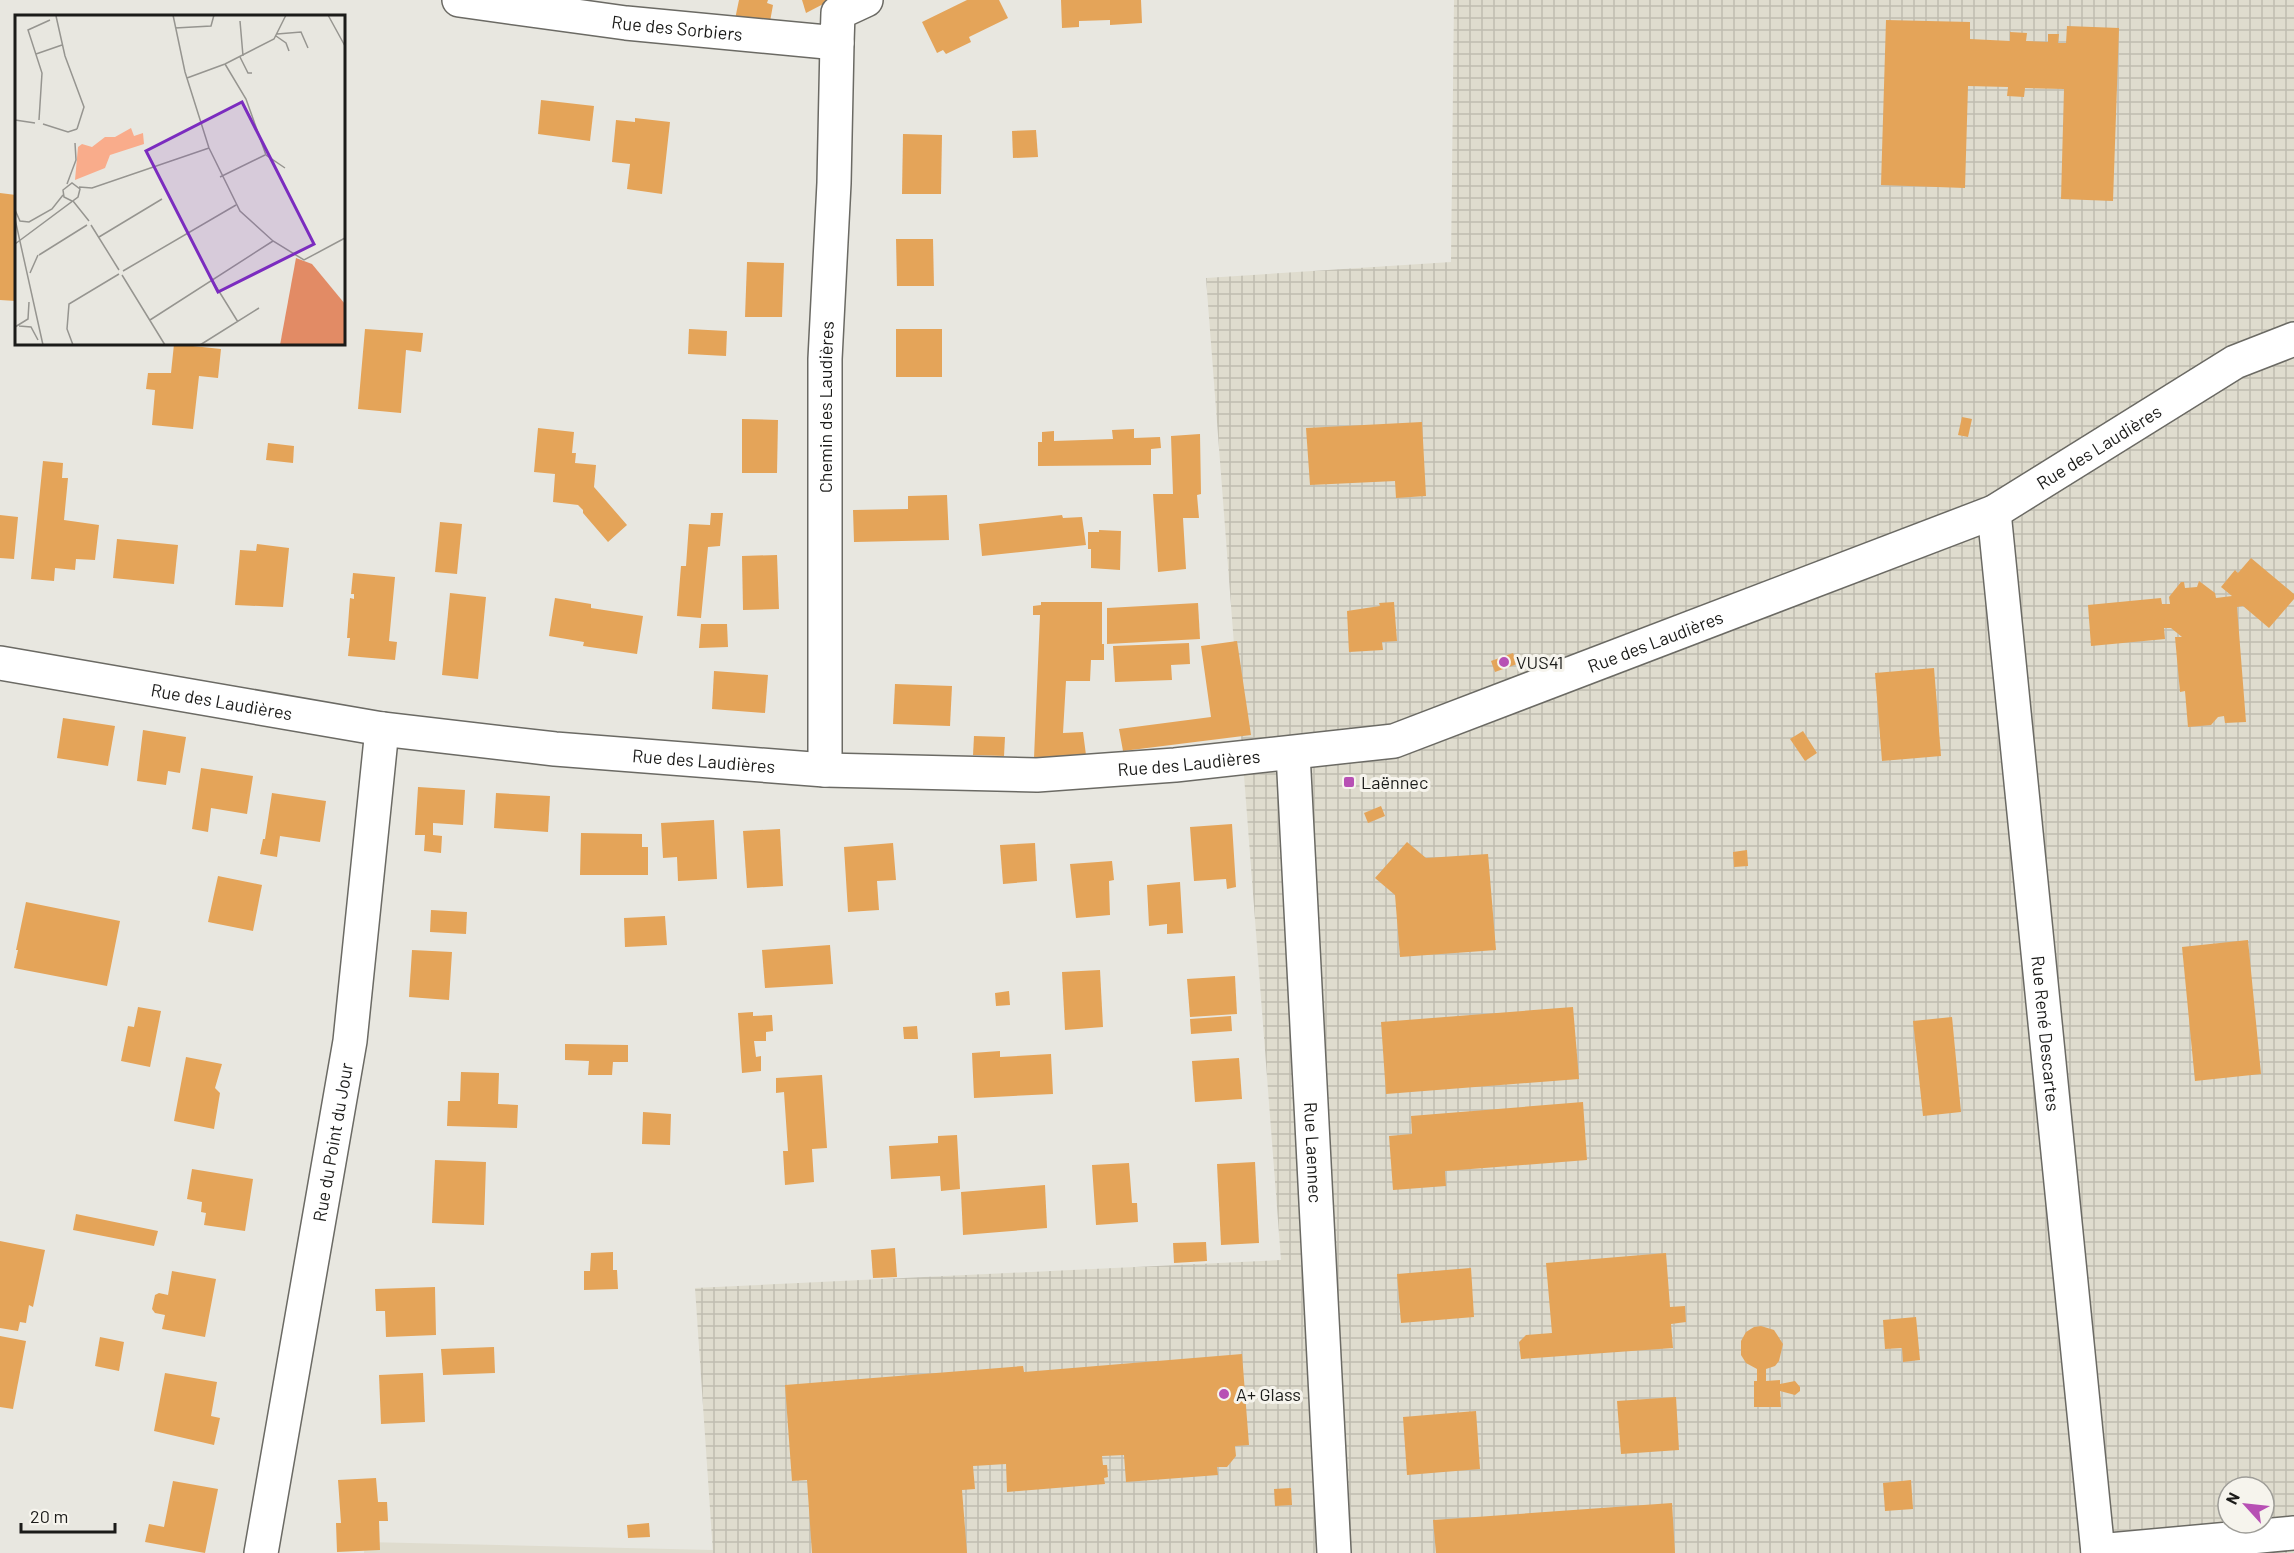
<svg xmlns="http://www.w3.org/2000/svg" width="2294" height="1553" viewBox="0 0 2294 1553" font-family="Barlow,sans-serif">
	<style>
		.built { fill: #dfdcce }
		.industrial { fill: url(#industrial-grid); fill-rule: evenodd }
		.building { fill: #e4a459 }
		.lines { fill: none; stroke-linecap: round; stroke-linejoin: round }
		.minor-casing { stroke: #6b6a64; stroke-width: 36 }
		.minor { stroke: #fff; stroke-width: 33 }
		.poi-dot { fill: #b750b4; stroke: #f6f4ed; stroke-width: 2 }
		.labels { text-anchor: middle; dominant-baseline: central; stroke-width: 6; stroke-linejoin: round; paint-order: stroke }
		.street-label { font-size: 18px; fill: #1b1b19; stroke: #f6f4ed }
		.poi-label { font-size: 18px; fill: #1b1b19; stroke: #f6f4ed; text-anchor: start }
		.inset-road { fill: none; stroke: #969590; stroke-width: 1.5 }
		.view { fill: #7b2cbf; fill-opacity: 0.15; stroke: #7b2cbf; stroke-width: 3 }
		.inset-edge { fill: none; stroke: #1b1b19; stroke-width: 3 }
	</style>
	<defs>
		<pattern id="industrial-grid" width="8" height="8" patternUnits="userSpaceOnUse" patternTransform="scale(1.5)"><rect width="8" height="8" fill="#dfdcce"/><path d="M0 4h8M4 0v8" fill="none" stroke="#bfbcb0"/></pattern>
	</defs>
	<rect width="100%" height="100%" fill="#e8e7e0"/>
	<!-- built -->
	<path class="built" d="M365 1542 713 1550V1553H364Z"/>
	<!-- industrial -->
	<path class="industrial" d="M1454 0H2294V1553H713L695 1288 1281 1260 1206 278 1451 262ZM2228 1487H2264V1523H2228Z"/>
	<!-- building -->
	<g class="building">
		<path d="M739 0H768L767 3 773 5 769 27 734 24Z"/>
		<path d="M802 0H831L806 13Z"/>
		<path d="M967 0H999L1008 18 969 37 971 42 946 54 943 50 937 53 922 22Z"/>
		<path d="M1061 0H1141L1142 23 1110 25V20L1079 21V27L1062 28Z"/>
		<path d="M1886 20 1970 22V39L2010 41V32L2027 33 2026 41 2048 42V34H2059L2058 43H2066L2067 26 2119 28 2113 201 2061 199 2064 89 2025 88 2024 97 2007 96 2008 87 1968 86 1965 188 1881 185Z"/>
		<path d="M541 100 594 106 590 141 538 134Z"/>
		<path d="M635 118 670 122 662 194 627 189 630 164 612 162 616 120 635 122Z"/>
		<path d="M1036 130 1038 157 1013 158 1012 131Z"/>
		<path d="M903 134 942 135 941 194H902Z"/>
		<path d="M0 193 16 195V301L0 300Z"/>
		<path d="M896 239H933L934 286H897Z"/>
		<path d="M747 262 784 263 782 317H745Z"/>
		<path d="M365 329 423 333 421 352 406 350 401 413 358 409Z"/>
		<path d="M689 329 727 331 726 356 688 354Z"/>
		<rect x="896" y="329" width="46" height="48"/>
		<path d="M174 344 221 349 218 378 199 376 193 429 152 425 155 390 146 389 148 373H171Z"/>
		<path d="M1962 417 1972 419 1968 437 1958 435Z"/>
		<path d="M742 419 778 420 777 473H742Z"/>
		<path d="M1422 422 1426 496 1396 498 1395 481 1310 485 1306 428Z"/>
		<path d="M538 428 574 432 572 453H576L575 463 596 465 594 487 627 525 608 542 583 513V510L578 505 553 502 555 474 534 472Z"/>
		<path d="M1134 429V438L1160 437 1161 448 1151 449V465L1038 466V442H1042V432L1054 431V441L1113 439 1112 430Z"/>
		<path d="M1200 434 1201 494 1197 495 1199 518H1183L1186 569 1158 572 1153 494H1173L1171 436Z"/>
		<path d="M268 443 294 446 293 463 266 460Z"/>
		<path d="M43 461 63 463 62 478H68L64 520 99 525 95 560 76 559 75 570 55 568 54 581 31 579Z"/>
		<path d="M947 495 949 540 854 542 853 510 908 509V496Z"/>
		<path d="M711 513H723L720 546 708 547 701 618 677 616 681 566H686L689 524 710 525Z"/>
		<path d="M0 515 18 517 14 559 0 558Z"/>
		<path d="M1062 515 1063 518 1082 517 1086 545 982 556 979 524Z"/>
		<path d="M440 522 462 524 457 574 435 572Z"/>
		<path d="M1099 530 1121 531 1120 570 1091 568V549H1088V532H1099Z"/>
		<path d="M117 539 178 545 174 584 113 578Z"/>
		<path d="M257 544 289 548 283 607 235 605 240 550 256 551Z"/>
		<path d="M777 555 779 609 743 610 742 556Z"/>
		<path d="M2251 558 2294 594V599L2269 628 2243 606 2237 607 2246 722 2225 723 2224 716 2218 717 2211 725 2188 727 2185 691 2180 692 2175 637H2182L2171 628H2164L2165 639 2091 646 2088 605 2161 598 2162 604H2170L2169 597 2181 582H2184L2185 588 2197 587 2199 581 2215 593 2216 598 2232 596 2221 587 2235 570 2238 573Z"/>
		<path d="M353 573 395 577 389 641 397 642 395 660 348 656 350 638H347L350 598 354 599V594H351Z"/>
		<path d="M450 593 486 597 478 679 442 675Z"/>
		<path d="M555 598 591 604V608L643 616 637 654 583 646 584 642 549 636Z"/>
		<path d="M1041 602H1102V644H1104V660H1091L1090 681H1066L1063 733 1083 732 1086 755 1034 758 1040 615H1033V606L1041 605Z"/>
		<path d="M1394 602 1397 641 1382 642 1383 650 1349 652 1347 611 1380 606 1379 603Z"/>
		<path d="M1198 603 1200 639 1107 644V608Z"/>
		<path d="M701 624H727L728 647 699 648Z"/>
		<path d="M1237 641 1251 735 1123 751 1119 729 1211 717 1201 646Z"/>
		<path d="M1189 643 1190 664 1171 665 1172 680 1115 682 1113 646Z"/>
		<path d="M1513 653 1517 664 1495 672 1491 661Z"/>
		<path d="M1934 668 1941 756 1882 761 1875 673Z"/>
		<path d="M714 671 768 675 765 713 712 709Z"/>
		<path d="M895 684 952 686 950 726 893 724Z"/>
		<path d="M63 718 115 726 108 766 57 758Z"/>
		<path d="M143 730 186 737 180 773 168 771 166 785 137 781Z"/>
		<path d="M1803 731 1817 753 1805 761 1790 739Z"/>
		<path d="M974 736 1005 737 1004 756 973 755Z"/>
		<path d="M201 768 253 776 247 814 211 808 208 832 192 829Z"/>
		<path d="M418 787 465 790 463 825 433 823V835L442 836 441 853 424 851 425 835H415Z"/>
		<path d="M272 793 326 801 320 842 280 836 277 857 260 854 263 839H265Z"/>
		<path d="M496 793 550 796 548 832 494 828Z"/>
		<path d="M1381 806 1385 816 1368 823 1364 813Z"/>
		<path d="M714 820 717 879 678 881 677 857 663 858 661 823Z"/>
		<path d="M1232 824 1236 887 1227 889 1226 879 1194 881 1190 827Z"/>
		<path d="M780 829 783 886 747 888 743 831Z"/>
		<path d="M581 833 642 834V847H648V875H580Z"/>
		<path d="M1407 842 1426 858 1488 854 1496 950 1400 957 1395 895 1375 878Z"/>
		<path d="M893 843 896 880 877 881 879 910 848 912 844 847Z"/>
		<path d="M1035 843 1037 881 1003 884 1000 845Z"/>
		<path d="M1747 850 1748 866 1734 867 1733 852Z"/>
		<path d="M1112 861 1114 880 1109 881 1110 915 1076 918 1070 864Z"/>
		<path d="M218 876 262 885 253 931 208 922Z"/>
		<path d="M1180 882 1183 933 1167 934V924L1149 926 1147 885Z"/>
		<path d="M26 902 120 921 107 986 14 968 18 950H16Z"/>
		<path d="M431 910 467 912 466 934 430 932Z"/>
		<path d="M665 916 667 945 625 947 624 918Z"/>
		<path d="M2248 940 2261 1074 2195 1081 2182 947Z"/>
		<path d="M830 945 833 984 765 988 762 950Z"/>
		<path d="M412 950 452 952 449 1000 409 997Z"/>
		<path d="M1100 970 1103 1027 1065 1030 1062 972Z"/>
		<path d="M1235 976 1237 1014 1190 1017 1187 979Z"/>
		<path d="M1009 991 1010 1005 996 1006 995 993Z"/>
		<path d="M138 1007 161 1011 150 1067 121 1061 128 1026 134 1027Z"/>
		<path d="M1573 1007 1579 1079 1386 1094 1381 1022Z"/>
		<path d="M753 1012V1016L772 1015 773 1031 766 1032V1041H754L756 1057 761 1056V1071L742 1073 738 1013Z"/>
		<path d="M1231 1016 1232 1031 1191 1034 1190 1019Z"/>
		<path d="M1952 1017 1961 1112 1923 1116 1913 1021Z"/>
		<path d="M917 1026 918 1039H904L903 1027Z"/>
		<path d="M565 1044 628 1045V1062H613L612 1075H588L589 1061 565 1060Z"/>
		<path d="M1000 1051V1057L1051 1054 1053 1094 974 1098 972 1053Z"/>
		<path d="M186 1057 222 1064 215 1088 220 1093 214 1129 174 1121Z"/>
		<path d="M1239 1058 1242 1099 1195 1102 1192 1061Z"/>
		<path d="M461 1072 499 1073 498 1104 518 1105 517 1128 447 1126 448 1101H460Z"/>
		<path d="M822 1075 827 1148 812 1149 814 1182 785 1185 783 1151H788L784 1092 776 1093V1078Z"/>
		<path d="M1583 1102 1587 1160 1445 1171 1446 1186 1393 1190 1389 1136 1412 1134 1411 1116Z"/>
		<path d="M643 1112 671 1114 670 1145 642 1144Z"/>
		<path d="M957 1135 960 1189 941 1191 940 1176 891 1179 889 1146 938 1143V1136Z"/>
		<path d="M435 1160 486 1162 484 1225 432 1223Z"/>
		<path d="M1255 1162 1259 1243 1221 1245 1217 1164Z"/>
		<path d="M1129 1163 1132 1203H1137L1138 1222 1096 1225 1092 1165Z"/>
		<path d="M192 1169 253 1179 245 1231 204 1225 206 1213 201 1212 202 1202 187 1199Z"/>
		<path d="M1045 1185 1047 1228 963 1235 961 1192Z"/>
		<path d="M76 1214 158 1231 154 1246 73 1230Z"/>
		<path d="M0 1241 45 1250 33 1307 29 1305 26 1323 20 1322 18 1331 0 1328Z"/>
		<path d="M1206 1242 1207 1261 1174 1263 1173 1243Z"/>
		<path d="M895 1248 897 1277 873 1278 871 1250Z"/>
		<path d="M613 1252V1270H617L618 1289 584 1290V1271H590L591 1253Z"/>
		<path d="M1666 1253 1670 1307 1685 1306 1686 1322 1671 1324 1673 1348 1521 1359 1519 1342 1526 1335 1552 1333 1546 1263Z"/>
		<path d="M1471 1268 1474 1317 1401 1323 1397 1274Z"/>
		<path d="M172 1271 216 1279 205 1337 162 1329 165 1315 155 1313 152 1309 155 1295 159 1293 168 1295Z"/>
		<path d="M435 1287 436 1335 386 1337 385 1311H376L375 1289Z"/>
		<path d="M1916 1317 1920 1360 1903 1362 1902 1348 1885 1349 1883 1320Z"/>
		<path d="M1761 1326 1774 1330 1783 1344 1779 1361 1775 1366 1766 1369V1381L1780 1380V1384L1795 1381 1800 1387V1391L1795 1395 1780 1391 1781 1407H1754V1381H1757V1369L1746 1363 1741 1355V1341L1746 1332 1754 1327Z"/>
		<path d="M0 1336 26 1341 13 1409 0 1407Z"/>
		<path d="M100 1337 124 1342 119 1371 95 1366Z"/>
		<path d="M494 1347 495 1373 443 1375 441 1349Z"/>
		<path d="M1242 1354 1249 1445 1235 1446 1236 1456 1227 1467H1217L1218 1475 1126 1482 1124 1455 1102 1456 1103 1465H1107L1108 1477 1104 1478 1105 1484 1007 1492 1006 1464 973 1466 975 1489 962 1490 967 1553H812L807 1480 792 1481 785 1385 1023 1366 1024 1372Z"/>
		<path d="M165 1373 217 1382 211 1416 220 1418 214 1445 154 1431Z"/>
		<path d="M423 1373 425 1422 381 1424 379 1375Z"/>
		<path d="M1676 1397 1679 1450 1621 1454 1617 1401Z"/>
		<path d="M1476 1411 1480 1469 1407 1475 1403 1417Z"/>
		<path d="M376 1478 378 1502H387L388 1521H379L380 1550 337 1552 336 1523H341L338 1480Z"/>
		<path d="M1911 1480 1913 1509 1885 1511 1883 1483Z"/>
		<path d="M173 1481 218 1489 205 1553 145 1542 149 1524 164 1527Z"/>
		<path d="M1291 1488 1292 1505 1275 1506 1274 1489Z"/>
		<path d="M1672 1503 1675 1553H1436L1433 1520Z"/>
		<path d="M649 1523 650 1537 628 1538 627 1525Z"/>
	</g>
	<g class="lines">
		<!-- minor casing -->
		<g class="minor-casing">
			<g id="minor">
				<path id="s1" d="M459 0 626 23 837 43 838 13 866 0"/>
				<path id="s2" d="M1994 512 2098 1553"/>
				<path id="s3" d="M0 663 382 729 555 749 825 770 1037 775 1175 765 1394 741 1994 512 2235 362 2294 339"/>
				<path id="s4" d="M1293 753 1334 1553"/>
				<path id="s5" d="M825 770V359L834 183 837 43"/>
				<path d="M2098 1551 2294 1533"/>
				<path id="s6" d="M261 1553 350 1041 382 729"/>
			</g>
		</g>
		<!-- minor -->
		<use href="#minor" class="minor"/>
	</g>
	<!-- markers -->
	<g class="poi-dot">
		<circle cx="1504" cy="662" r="6"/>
		<rect x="1343" y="776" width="12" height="12" rx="3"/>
		<circle cx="1224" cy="1394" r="6"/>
	</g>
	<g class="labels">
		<!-- street labels -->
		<g class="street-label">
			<text stroke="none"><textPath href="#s1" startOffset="220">Rue des Sorbiers</textPath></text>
			<text stroke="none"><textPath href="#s5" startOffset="363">Chemin des Laudières</textPath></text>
			<text stroke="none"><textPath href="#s3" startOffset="2169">Rue des Laudières</textPath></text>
			<text stroke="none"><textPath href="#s3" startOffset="1683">Rue des Laudières</textPath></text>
			<text stroke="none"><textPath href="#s3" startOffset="225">Rue des Laudières</textPath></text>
			<text stroke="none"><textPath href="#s3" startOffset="711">Rue des Laudières</textPath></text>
			<text stroke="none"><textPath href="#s3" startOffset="1197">Rue des Laudières</textPath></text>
			<text stroke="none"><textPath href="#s2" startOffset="524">Rue René Descartes</textPath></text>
			<text stroke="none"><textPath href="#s6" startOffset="417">Rue du Point du Jour</textPath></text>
			<text stroke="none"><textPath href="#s4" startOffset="400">Rue Laennec</textPath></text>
		</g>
		<!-- poi labels -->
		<g class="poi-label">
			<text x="1516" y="662">VUS41</text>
			<text x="1361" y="782">Laënnec</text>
			<text x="1236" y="1394">A+ Glass</text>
		</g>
	</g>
	<!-- overview -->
	<g transform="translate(15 15)">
		<rect width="330" height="330" fill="#e8e7e0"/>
		<path d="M281 243 297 249 330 289V330H265Z" fill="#e28b65"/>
		<path d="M116 113 119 121 128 118 129 129 95 140 90 153 60 165 63 132 67 129 77 132 90 122H100Z" fill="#f9ac8b"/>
		<path class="inset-road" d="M158 0 170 57 194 133 225 196 258 226 289 245 330 223M313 0 330 31M41 1 50 41 69 92 62 114M225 6 228 41M160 13 196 11 199 0M262 19 286 17 293 33M261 21 271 28 274 36M21 39 47 30M225 42 233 58H237M210 49 231 84 251 140 270 153M172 63 210 49 259 24 271 0M0 105 20 108M24 105 27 58 13 15 35 5M28 109 53 117 62 114M205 162 250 140M52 169 61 145 60 128M64 172 77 173 194 133M58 186 74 206M0 195 5 206 14 207 37 194 48 180M0 204 28 330M76 210 104 255M84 222 147 184M0 229 63 182 65 174 57 168 48 175 49 182 57 186M24 240 72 210M108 256 221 190M15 258 23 240M107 260 150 330M197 265 223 307M135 305 258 226M4 311 16 312 23 325M0 312 13 304 14 287M58 330 52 314 54 289 104 259M185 330 244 293"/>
		<path class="view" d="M227 87 299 229 203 277 131 136Z"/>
		<rect width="330" height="330" class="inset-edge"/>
	</g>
	<!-- north arrow -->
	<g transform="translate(2246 1505) rotate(297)"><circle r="28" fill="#f6f4ed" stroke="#9e9d98" stroke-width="1.5"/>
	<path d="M0-4.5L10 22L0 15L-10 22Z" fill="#b750b4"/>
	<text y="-9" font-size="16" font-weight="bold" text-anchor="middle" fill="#1b1b19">N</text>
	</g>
	<!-- scale -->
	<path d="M21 1523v9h94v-9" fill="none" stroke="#1b1b19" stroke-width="3"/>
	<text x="30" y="1523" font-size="18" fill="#1b1b19" stroke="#f6f4ed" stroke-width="4.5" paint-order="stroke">20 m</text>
</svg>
